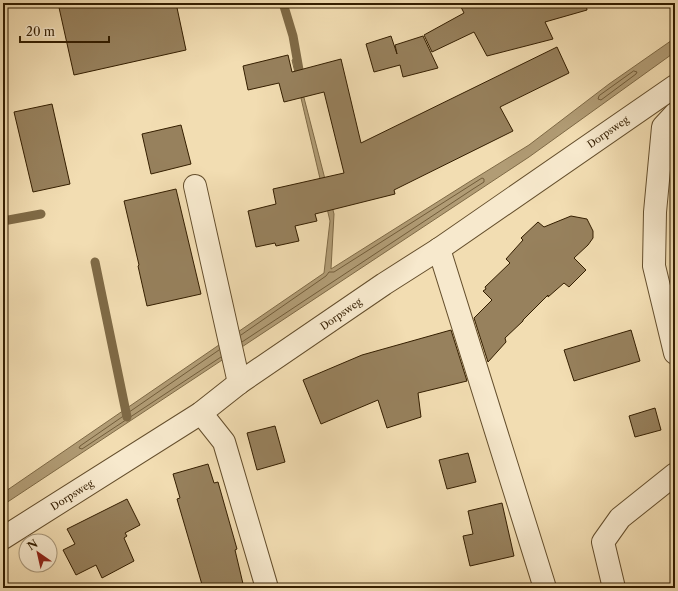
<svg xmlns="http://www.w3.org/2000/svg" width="678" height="591" viewBox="0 0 678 591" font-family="'Libre Caslon Text',serif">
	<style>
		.water { fill: #b19c75; stroke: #7f6a46 }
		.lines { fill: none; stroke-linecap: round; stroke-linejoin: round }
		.shore { stroke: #725d3a; stroke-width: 1 }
		.stream { stroke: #7f6a46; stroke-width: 9 }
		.building { fill: #97815d; stroke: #341e00 }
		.minor-casing { stroke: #644e2c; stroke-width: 24 }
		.minor { stroke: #f7e9cd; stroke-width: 22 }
		.labels { text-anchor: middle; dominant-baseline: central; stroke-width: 3; stroke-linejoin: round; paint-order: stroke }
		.street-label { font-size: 10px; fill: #341e00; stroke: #f7e9cd }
	</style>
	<rect width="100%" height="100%" fill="#f2ddb2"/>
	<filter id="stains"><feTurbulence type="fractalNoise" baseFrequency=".005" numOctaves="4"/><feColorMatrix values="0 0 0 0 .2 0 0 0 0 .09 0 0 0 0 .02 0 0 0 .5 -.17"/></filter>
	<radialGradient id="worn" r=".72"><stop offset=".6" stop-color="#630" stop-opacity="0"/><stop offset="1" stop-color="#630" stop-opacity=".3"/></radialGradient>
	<!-- water -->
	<path class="water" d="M675 38V52L529 157 3 505V493L324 273 330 221 292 60 294 59 334 214 331 269 469 182 529 145 609 84Z"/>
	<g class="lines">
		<!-- shore -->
		<g class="shore">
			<path d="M634 71 637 72 636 74 601 100 598 99 599 96Z"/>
			<path d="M241 335 326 276 329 272H334L471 185 482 178 484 179V182L473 189 242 342"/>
			<path d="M219 350 80 446 79 448 82 449 221 357"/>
		</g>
		<!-- stream -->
		<g class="stream">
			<path d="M283 3 293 36 301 81"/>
			<path d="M3 221 41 214"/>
			<path d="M95 262 127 417"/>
		</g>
	</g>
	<!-- building -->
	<g class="building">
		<path d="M58 3H176L186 50 74 75Z"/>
		<path d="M459 3H586L587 10 545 22 553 39 487 56 474 32 432 52 424 35 464 13Z"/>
		<path d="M391 36 397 54 395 45 423 36 438 68 403 77 400 65 374 72 366 44Z"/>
		<path d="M557 47 569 73 500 107 513 131 394 190 395 194 315 214 317 221 295 226 299 241 276 246 275 243 256 247 248 211 276 204 273 189 344 173 324 92 284 102 279 83 248 90 243 66 288 55 292 72 341 59 361 143Z"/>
		<path d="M52 104 70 184 33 192 14 112Z"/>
		<path d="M181 125 191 164 151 174 142 134Z"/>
		<path d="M176 189 201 294 147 306 138 266 139 265 124 201Z"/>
		<path d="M571 216 587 219 593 231V238L588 245 574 258 586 270 569 287 564 283 548 297V295L523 320V321L505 338 506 342 488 362 474 318 492 300 483 291 486 289 485 287 510 263 506 259 523 240 521 238 538 222 544 227Z"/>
		<path d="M451 330 467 381 418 393 421 417 387 428 378 400 321 424 303 380 362 355Z"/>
		<path d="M631 330 640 361 574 381 564 350Z"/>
		<path d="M655 408 661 430 635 437 629 416Z"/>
		<path d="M275 426 285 462 257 470 247 433Z"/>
		<path d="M468 453 476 482 447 489 439 460Z"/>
		<path d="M208 464 214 483 218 482 237 549 235 550 244 588H203L177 499 180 498 173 474Z"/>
		<path d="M127 499 140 525 125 533 127 536 124 538 134 561 102 578 96 565 76 575 63 550 75 544 67 529Z"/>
		<path d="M502 503 514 556 470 566 463 536 473 534 468 511Z"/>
	</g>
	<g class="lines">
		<!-- minor casing -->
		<g class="minor-casing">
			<g id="minor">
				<path d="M675 114 663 127 655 212 654 266 675 353"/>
				<path d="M195 186 239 383"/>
				<path d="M439 249 545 588"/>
				<path d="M201 413 224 442 267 588"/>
				<path d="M3 538 201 413 239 383 384 284 439 249 675 86"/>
				<path d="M614 588 603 542 620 518 675 474"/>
			</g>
		</g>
		<!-- minor -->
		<use href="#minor" class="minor"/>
	</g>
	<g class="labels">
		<!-- street labels -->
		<g class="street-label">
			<text transform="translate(608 132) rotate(-35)">Dorpsweg</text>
			<text transform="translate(341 314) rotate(-35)">Dorpsweg</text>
			<text transform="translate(72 495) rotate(-32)">Dorpsweg</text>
		</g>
	</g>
	<!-- margin -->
	<rect width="678" height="591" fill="none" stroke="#f2ddb2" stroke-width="16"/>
	<rect x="4" y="4" width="670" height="583" fill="none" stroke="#341e00" stroke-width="2"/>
	<rect x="8" y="8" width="662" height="575" fill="none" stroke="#341e00"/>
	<!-- north arrow -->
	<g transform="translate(38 553) rotate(326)"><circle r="19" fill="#f7e9cd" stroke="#a9987b"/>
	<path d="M0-3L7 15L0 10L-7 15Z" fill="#8f2418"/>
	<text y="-6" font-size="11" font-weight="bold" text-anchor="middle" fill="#341e00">N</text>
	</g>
	<!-- scale -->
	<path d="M20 36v6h89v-6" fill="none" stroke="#341e00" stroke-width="2"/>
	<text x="26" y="36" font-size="12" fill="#341e00" stroke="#f7e9cd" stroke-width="3" paint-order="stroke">20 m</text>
	<rect width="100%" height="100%" filter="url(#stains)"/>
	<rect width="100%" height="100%" fill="url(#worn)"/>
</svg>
